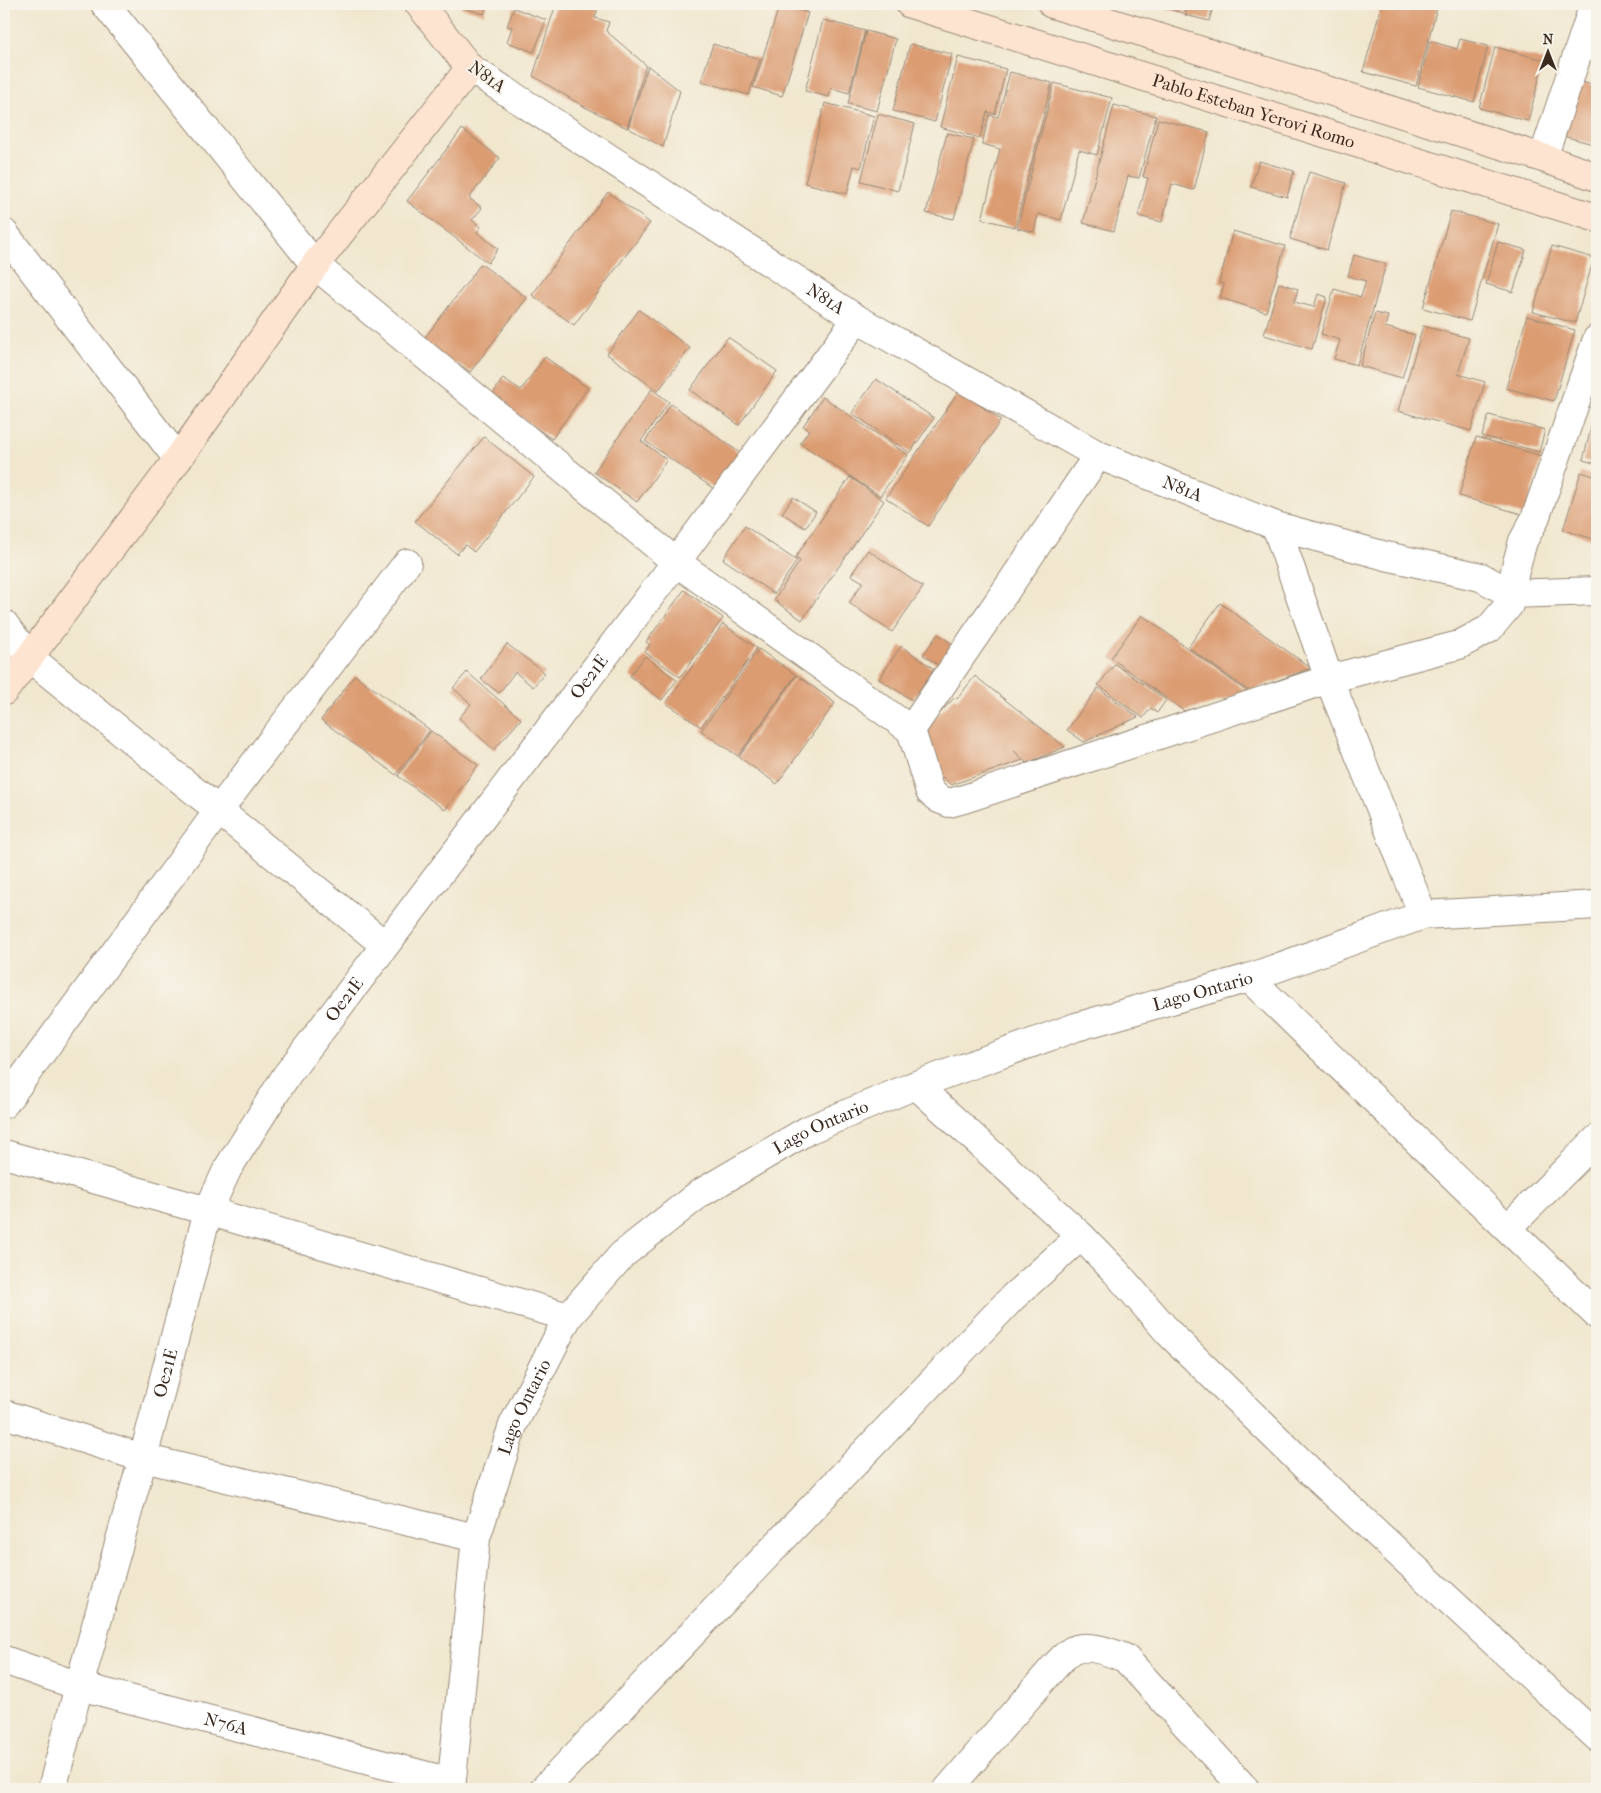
<svg xmlns="http://www.w3.org/2000/svg" width="1601" height="1793" viewBox="0 0 1601 1793" font-family="'IM FELL French Canon',serif">
	<style>
		.building { fill: #db9c72 }
		.lines { fill: none; stroke-linecap: round; stroke-linejoin: round }
		.street-casing { stroke: #968876; stroke-width: 30 }
		.secondary-casing { stroke: #968876; stroke-width: 30 }
		.street { stroke: #fff; stroke-width: 28 }
		.secondary { stroke: #fde4d0; stroke-width: 28 }
		.labels { text-anchor: middle; dominant-baseline: central; stroke-width: 4; stroke-linejoin: round; paint-order: stroke }
		.street-label { font-size: 18px; fill: #3b2a1e; stroke: #f7f3e8 }
	</style>
	<rect width="100%" height="100%" fill="#f7f3e8"/>
	<filter id="ink" filterUnits="userSpaceOnUse"><feTurbulence type="fractalNoise" baseFrequency=".02" numOctaves="2"/><feDisplacementMap in="SourceGraphic" scale="10" xChannelSelector="R" yChannelSelector="G"/><feConvolveMatrix kernelMatrix="1 2 1 2 8 2 1 2 1" color-interpolation-filters="sRGB"/></filter>
	<filter id="wash" filterUnits="userSpaceOnUse"><feTurbulence type="fractalNoise" baseFrequency=".0096" numOctaves="4" result="noise"/><feDisplacementMap in="SourceGraphic" scale="20" xChannelSelector="R" yChannelSelector="G"/><feGaussianBlur stdDeviation="1.12" result="paint"/><feColorMatrix in="noise" values="0 0 0 0 0 0 0 0 0 0 0 0 0 0 0 0 0 1.4 0 .05"/><feComposite in="paint" operator="in"/></filter>
	<g filter="url(#wash)">
		<rect width="100%" height="100%" fill="#f1e7cf"/>
		<g id="blocks">
			<!-- building -->
			<g class="building">
				<path d="M461 4H487L484 14 460 7Z"/>
				<path d="M556 4H599L595 18 609 22 606 31 646 65 627 128 583 106 533 76Z"/>
				<path d="M780 4 808 13 782 96 753 87Z"/>
				<path d="M1152 4H1186L1183 13Z"/>
				<path d="M1189 4H1214L1209 21 1185 15Z"/>
				<path d="M1382 4H1438L1416 86 1363 72Z"/>
				<path d="M514 8 546 20 534 52 507 42 512 27 507 26Z"/>
				<path d="M823 20 865 31 849 93 831 88 829 97 805 91Z"/>
				<path d="M866 31 896 39 877 111 848 104Z"/>
				<path d="M1460 39 1488 46 1474 102 1418 87 1430 41 1457 49Z"/>
				<path d="M713 44 760 59 749 95 701 81Z"/>
				<path d="M910 44 952 54 935 122 893 111Z"/>
				<path d="M1495 47 1544 60 1528 121 1479 108Z"/>
				<path d="M958 57 1006 69 995 114 987 112 980 138 940 127Z"/>
				<path d="M648 66 680 91 663 147 628 128Z"/>
				<path d="M1010 72 1052 83 1015 227 982 219 1000 149 982 144 989 115 998 117Z"/>
				<path d="M1574 80 1597 86V145L1559 135Z"/>
				<path d="M1054 83 1112 98 1097 155 1079 150 1061 220 1038 214 1034 232 1017 228Z"/>
				<path d="M825 103 874 116 861 168 854 166 847 194 805 183Z"/>
				<path d="M1114 105 1156 116 1139 178 1128 176 1114 231 1083 223Z"/>
				<path d="M878 114 915 124 898 191 861 181Z"/>
				<path d="M1158 119 1209 132 1194 190 1172 184 1162 222 1138 216 1148 178 1143 177Z"/>
				<path d="M462 129 500 158 469 198 482 208 472 220 481 227 477 232 498 249 488 263 407 201Z"/>
				<path d="M947 133 974 139 954 219 926 213Z"/>
				<path d="M1259 161 1294 171 1287 197 1251 187Z"/>
				<path d="M1309 172 1346 183 1327 250 1290 239Z"/>
				<path d="M608 192 650 223 574 325 532 295Z"/>
				<path d="M1451 211 1498 224 1470 321 1423 308Z"/>
				<path d="M1233 231 1285 246 1266 312 1220 298 1224 284 1219 283Z"/>
				<path d="M1498 242 1526 250 1513 292 1486 284Z"/>
				<path d="M1552 246 1594 258 1575 323 1533 312Z"/>
				<path d="M1354 255 1386 264 1357 365 1334 359 1340 340 1321 334 1334 289 1361 297 1366 281 1348 276Z"/>
				<path d="M481 264 527 298 470 372 458 363 453 370 420 344Z"/>
				<path d="M1279 283 1298 289 1294 302 1314 307 1318 294 1327 297 1312 349 1264 335Z"/>
				<path d="M639 310 690 348 658 391 607 354Z"/>
				<path d="M1375 313 1388 316 1385 327 1415 335 1402 378 1360 366Z"/>
				<path d="M1527 316 1575 330 1554 401 1506 388Z"/>
				<path d="M1423 326 1469 338 1458 374 1485 382 1471 431 1398 411Z"/>
				<path d="M728 337 777 371 739 425 690 390Z"/>
				<path d="M545 357 588 388 552 439 491 397 503 378 521 390Z"/>
				<path d="M876 379 934 418 910 453 852 413Z"/>
				<path d="M652 389 669 402 641 441 667 460 637 502 594 472Z"/>
				<path d="M959 391 1001 420 928 526 886 498Z"/>
				<path d="M823 397 908 455 880 496 800 443 809 430 803 426Z"/>
				<path d="M671 404 743 455 717 491 645 441Z"/>
				<path d="M1489 415 1545 430 1539 452 1482 436Z"/>
				<path d="M1593 420 1597 421V464L1583 460Z"/>
				<path d="M484 437 534 477 474 552 465 545 457 554 415 521Z"/>
				<path d="M1476 437 1542 456 1525 515 1459 496Z"/>
				<path d="M1581 472 1597 477V540L1563 530Z"/>
				<path d="M850 477 884 501 802 620 774 600 800 561 795 558Z"/>
				<path d="M793 497 816 512 805 528 782 513Z"/>
				<path d="M745 526 797 561 774 594 723 559Z"/>
				<path d="M868 550 923 587 892 632 849 603 863 582 851 575Z"/>
				<path d="M684 590 723 618 680 677 645 652 650 645 646 642Z"/>
				<path d="M1220 603 1311 668 1249 691 1188 647Z"/>
				<path d="M1142 615 1249 693 1184 711 1111 658Z"/>
				<path d="M723 624 757 648 701 727 666 703Z"/>
				<path d="M938 634 952 644 938 665 923 655Z"/>
				<path d="M507 644 545 673 533 687 515 672 499 693 481 679Z"/>
				<path d="M901 646 934 669 912 700 879 679Z"/>
				<path d="M759 649 796 675 738 756 701 731Z"/>
				<path d="M645 656 677 680 662 700 630 676Z"/>
				<path d="M1115 664 1166 700 1157 713 1151 708 1143 718 1098 685Z"/>
				<path d="M467 672 521 719 494 750 459 718 471 704 453 688Z"/>
				<path d="M355 675 430 730 396 775 321 720Z"/>
				<path d="M797 675 835 703 777 784 739 757Z"/>
				<path d="M975 676 1065 747 1027 763 1014 751 1023 760 951 785 938 773 924 730 955 697 957 699Z"/>
				<path d="M1098 688 1138 717 1084 742 1067 730Z"/>
				<path d="M431 731 478 765 445 810 398 776Z"/>
			</g>
		</g>
	</g>
	<g filter="url(#ink)">
		<use href="#blocks" fill-opacity="0" stroke="#968876" stroke-width="1"/>
		<g class="lines">
			<!-- street casing -->
			<g class="street-casing">
				<g id="street">
					<path d="M105 4 315 265 676 562 911 730"/>
					<path id="s1" d="M470 68 857 319 1098 455 1276 526 1386 556 1481 577 1511 594 1597 591"/>
					<path d="M1543 158 1594 4"/>
					<path d="M4 233 178 459"/>
					<path d="M1098 455 911 730 930 792 939 799 949 803 964 799 1329 679 1459 645 1489 629 1509 605 1515 570 1523 541 1535 519 1597 339"/>
					<path d="M1276 526 1329 679 1423 915"/>
					<path d="M4 624 30 658 385 945"/>
					<path d="M1249 978 1597 1315"/>
					<path d="M916 1085 1081 1236 1115 1271 1169 1333 1313 1474 1597 1737"/>
					<path d="M4 1104 219 810 407 563"/>
					<path d="M4 1154 208 1211 568 1317"/>
					<path d="M1508 1228 1597 1139"/>
					<path d="M4 1414 143 1458 476 1538"/>
					<path id="s2" d="M4 1660 79 1686 451 1782"/>
					<path id="s3" d="M52 1789 79 1686 143 1458 208 1211 228 1168 286 1076 676 562 857 319"/>
					<path id="s4" d="M451 1789 476 1538 513 1425 568 1317 622 1255 699 1194 808 1130 916 1085 1076 1027 1249 978 1423 915 1597 905"/>
					<path d="M544 1789 1013 1297 1081 1236"/>
					<path d="M948 1789 1055 1666C1060 1661 1065 1655 1070 1652 1084 1642 1110 1652 1125 1658L1245 1789"/>
				</g>
			</g>
			<!-- secondary casing -->
			<g class="secondary-casing">
				<g id="secondary">
					<path id="s5" d="M910 4 1597 218"/>
					<path d="M1052 4 1543 158 1597 177"/>
					<path d="M4 691 178 459 315 265 470 68 419 4"/>
				</g>
			</g>
			<!-- street -->
			<use href="#street" class="street"/>
			<!-- secondary -->
			<use href="#secondary" class="secondary"/>
		</g>
	</g>
	<g class="labels">
		<!-- street labels -->
		<g class="street-label">
			<text transform="translate(487 77) rotate(36)">N81A</text>
			<text stroke="none"><textPath href="#s5" startOffset="360">Pablo Esteban Yerovi Romo</textPath></text>
			<text stroke="none"><textPath href="#s1" startOffset="424">N81A</textPath></text>
			<text stroke="none"><textPath href="#s1" startOffset="829">N81A</textPath></text>
			<text stroke="none"><textPath href="#s3" startOffset="1256">Oe21E</textPath></text>
			<text stroke="none"><textPath href="#s4" startOffset="1218">Lago Ontario</textPath></text>
			<text stroke="none"><textPath href="#s3" startOffset="851">Oe21E</textPath></text>
			<text stroke="none"><textPath href="#s4" startOffset="812">Lago Ontario</textPath></text>
			<text stroke="none"><textPath href="#s3" startOffset="431">Oe21E</textPath></text>
			<text stroke="none"><textPath href="#s4" startOffset="392">Lago Ontario</textPath></text>
			<text stroke="none"><textPath href="#s2" startOffset="231">N76A</textPath></text>
		</g>
	</g>
	<!-- margin -->
	<rect width="1601" height="1793" fill="none" stroke="#f7f3e8" stroke-width="20"/>
	<!-- north arrow -->
	<g transform="translate(1548 52)" stroke="#f7f3e8" stroke-width="4" paint-order="stroke">
	<path d="M0-4L9 19L0 12L-9 19Z" fill="#3b2a1e"/>
	<text y="-8" font-size="14" font-weight="bold" text-anchor="middle" fill="#3b2a1e">N</text>
	</g>
</svg>
